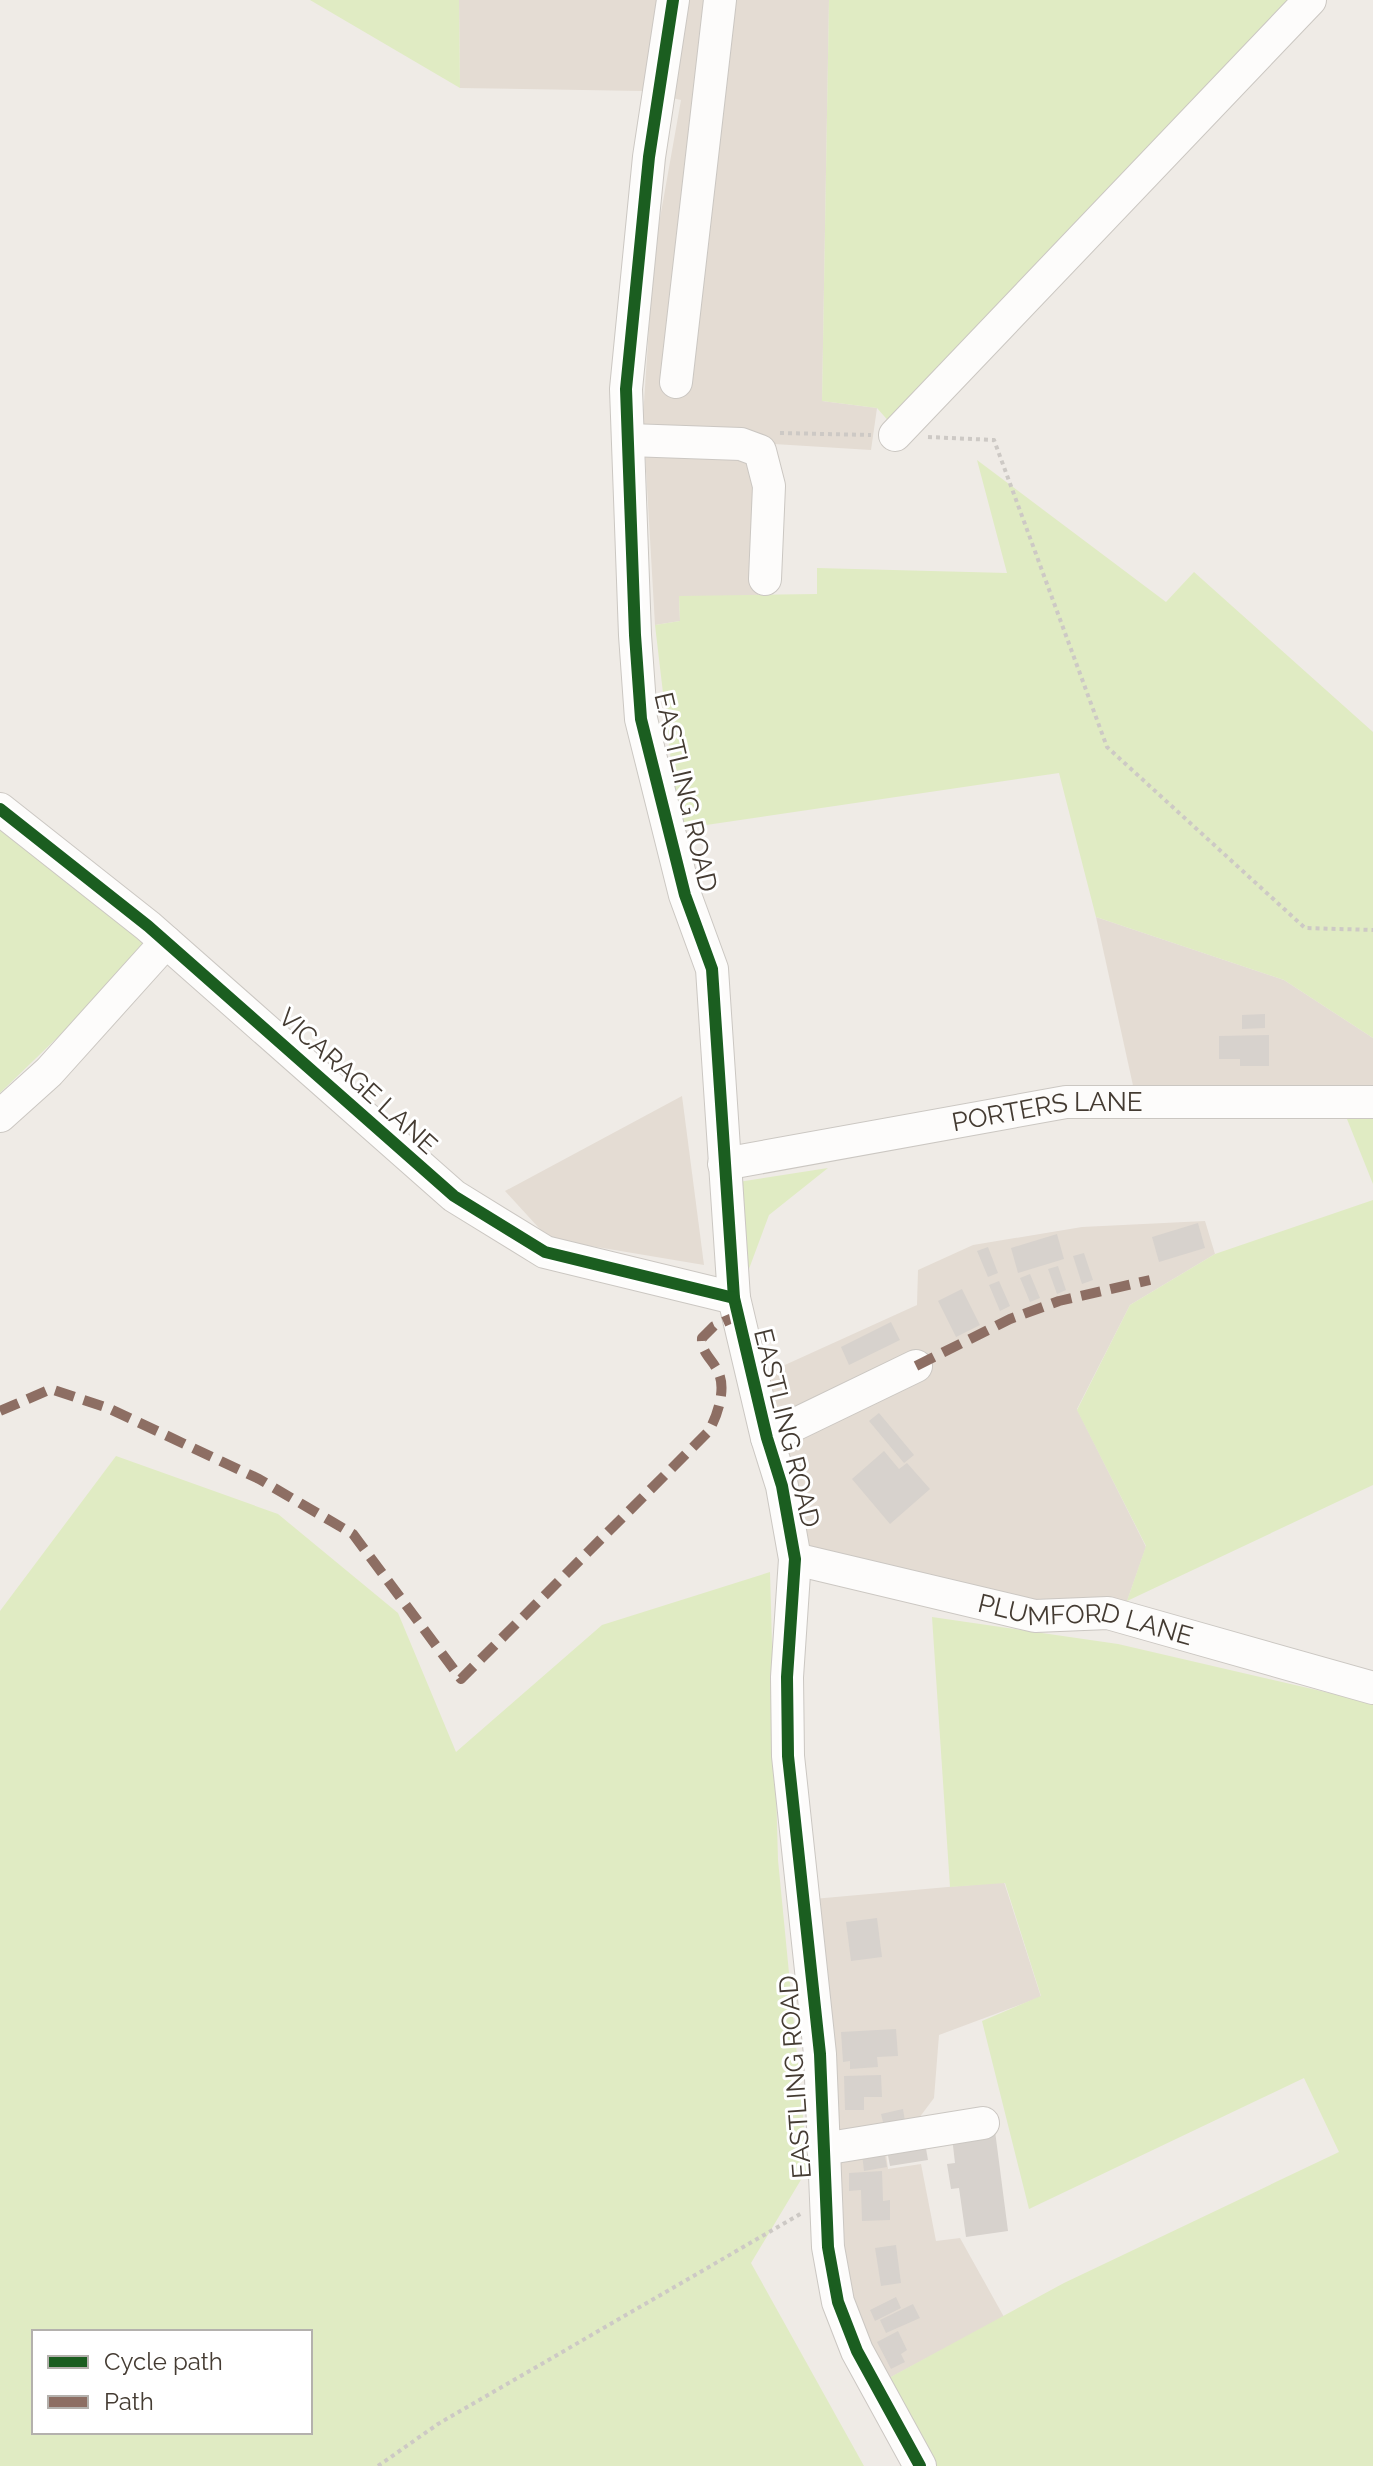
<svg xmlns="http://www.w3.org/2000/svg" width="1373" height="2466" viewBox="0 0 1373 2466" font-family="Raleway,sans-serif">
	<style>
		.residential { fill: #e4dcd3 }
		.green { fill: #e0ebc3; fill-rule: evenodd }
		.building { fill: #d7d2cd }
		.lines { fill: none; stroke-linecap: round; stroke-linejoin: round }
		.minor-casing { stroke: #cbc7c2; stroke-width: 34 }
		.path { stroke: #cdc9c5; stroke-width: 4; stroke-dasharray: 4 4; stroke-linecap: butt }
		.minor { stroke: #fdfcfb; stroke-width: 32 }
		.quiet { stroke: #8d6e63; stroke-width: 10; stroke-dasharray: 20 10; stroke-linecap: butt }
		.cycleway-casing { stroke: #fff; stroke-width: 17 }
		.cycleway { stroke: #1b5e20; stroke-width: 12 }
		.labels { text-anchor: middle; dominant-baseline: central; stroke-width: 6; stroke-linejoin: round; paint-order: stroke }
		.street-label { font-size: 26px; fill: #443b32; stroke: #fff }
	</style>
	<rect width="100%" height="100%" fill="#efebe6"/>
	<!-- residential -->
	<g class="residential">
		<path d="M459 0H829L822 401 877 408 871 450 757 443 758 596H679L680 621 655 625 643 417 654 252 681 100 642 91 460 88Z"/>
		<path d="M1096 917 1284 980 1373 1038V1091L1134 1090Z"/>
		<path d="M682 1096 704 1265 549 1239 505 1191Z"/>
		<path d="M1205 1221 1215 1254 1130 1305 1077 1409 1146 1547 1127 1601 1036 1609 797 1554 765 1374 917 1305 918 1270 973 1245 1082 1227Z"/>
		<path d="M1004 1882 1041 1997 939 2035 934 2098 913 2126 883 2130 888 2169 921 2164 936 2241 960 2238 1004 2317 876 2385 838 2302 802 1900Z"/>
	</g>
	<!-- green -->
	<g class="green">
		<path d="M310 0H459L460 88Z"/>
		<path d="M829 0H1296L891 424 877 408 822 401Z"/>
		<path d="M977 460 1166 602 1194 572 1373 732V1038L1284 980 1096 917 1059 773 679 829 655 625 680 621 679 596 817 594V568L1007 573Z"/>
		<path d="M0 819 149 939 128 969 0 1093Z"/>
		<path d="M1343 1109 1373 1111V1184Z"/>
		<path d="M828 1168 769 1215 743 1285 732 1183Z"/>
		<path d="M1373 1200V1485L1127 1601 1146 1546 1077 1410 1130 1305 1215 1254Z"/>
		<path d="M116 1456 278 1514 398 1613 456 1752 602 1625 770 1572 778 1860 808 2168 751 2263 864 2466H0V1611ZM34 2332H310V2432H34Z"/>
		<path d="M932 1617 1118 1644 1373 1703V2466H928L887 2379 1064 2283 1339 2152 1304 2078 1029 2209 982 2021 1041 1996 1005 1883 950 1887Z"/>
	</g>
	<!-- building -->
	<g class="building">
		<path d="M1265 1014V1028L1242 1029V1015Z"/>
		<path d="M1269 1035V1066H1240V1059H1219V1036Z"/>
		<path d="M1198 1223 1205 1248 1159 1262 1152 1237Z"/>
		<path d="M1057 1234 1064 1259 1018 1273 1011 1248Z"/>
		<path d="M988 1247 998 1273 988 1277 977 1251Z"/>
		<path d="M1084 1253 1093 1280 1082 1284 1073 1256Z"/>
		<path d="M1058 1266 1066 1290 1057 1294 1048 1269Z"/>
		<path d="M1030 1274 1040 1298 1030 1302 1020 1278Z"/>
		<path d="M999 1281 1010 1306 1000 1311 989 1285Z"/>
		<path d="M962 1289 980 1325 956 1337 938 1301Z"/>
		<path d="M891 1322 900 1340 849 1365 841 1347Z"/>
		<path d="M879 1413 914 1455 904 1463 869 1421Z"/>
		<path d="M884 1451 899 1469 907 1463 930 1489 890 1524 852 1479Z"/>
		<path d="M877 1918 882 1957 851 1961 846 1922Z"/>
		<path d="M896 2029 898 2056 877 2057 878 2067 850 2069V2061L843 2062 841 2032Z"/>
		<path d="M881 2075 882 2097H864V2110H845L844 2076Z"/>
		<path d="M903 2109 905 2121 884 2126 881 2114Z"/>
		<path d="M995 2131 1008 2231 966 2237 959 2188 951 2189 947 2164 955 2163 952 2137Z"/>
		<path d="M925 2143 928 2160 890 2166 887 2150Z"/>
		<path d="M884 2151 887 2167 864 2171 862 2154Z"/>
		<path d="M882 2171 883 2201 890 2200V2220L862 2221 861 2190 849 2191V2173Z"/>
		<path d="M896 2245 901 2283 881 2286 875 2248Z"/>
		<path d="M896 2297 901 2308 875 2321 870 2310Z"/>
		<path d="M913 2304 920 2318 886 2333 880 2320Z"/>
		<path d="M898 2331 907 2350 901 2354 905 2362 891 2369 877 2342Z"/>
	</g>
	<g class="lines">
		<!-- minor casing -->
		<g class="minor-casing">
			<g id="minor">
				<path d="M673 0 649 157 626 389 635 635 641 719 685 895 712 969 734 1298 767 1438 782 1486 795 1559 787 1677 788 1756 820 2054 828 2247 838 2302 857 2351 920 2466"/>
				<path d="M676 382 720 0"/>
				<path d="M895 435 1310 0"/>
				<path d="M629 440 741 444 760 451 769 486 765 579"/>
				<path d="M0 809 148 926 454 1196 545 1252 734 1298"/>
				<path d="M0 1116 49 1072 166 942"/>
				<path id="s1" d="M724 1164 1066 1102H1373"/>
				<path d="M767 1438 916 1366"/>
				<path id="s2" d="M795 1559 1035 1616 1108 1613 1373 1688"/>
				<path d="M823 2149 983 2123"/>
			</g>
		</g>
		<!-- path -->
		<g class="path">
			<path d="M780 433 871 435"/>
			<path d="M928 437 994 440 1107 747 1305 928 1373 930"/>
			<path d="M378 2466 438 2424 802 2213"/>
		</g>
		<!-- minor -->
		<use href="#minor" class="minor"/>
		<!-- quiet -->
		<g class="quiet">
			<path d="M916 1366 1010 1319 1059 1301 1150 1280"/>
			<path d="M0 1411 51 1389 108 1408 259 1479 353 1534 461 1679 708 1432C717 1418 726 1390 719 1374 714 1360 701 1354 702 1338L714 1326 737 1316"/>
		</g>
		<!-- cycleway casing -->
		<g class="cycleway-casing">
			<g id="cycleway">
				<path d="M673 0 649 157 626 389 635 635 641 719 685 895 712 969 734 1298 767 1438 782 1486 795 1559 787 1677 788 1756 820 2054 828 2247 838 2302 857 2351 920 2466"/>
				<path d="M0 809 148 926 454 1196 545 1252 734 1298"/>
			</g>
		</g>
		<!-- cycleway -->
		<use href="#cycleway" class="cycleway"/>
	</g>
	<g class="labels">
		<!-- street labels -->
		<g class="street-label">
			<text transform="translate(686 792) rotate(77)">EASTLING ROAD</text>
			<text transform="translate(358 1081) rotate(42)">VICARAGE LANE</text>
			<text stroke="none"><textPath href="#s1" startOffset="328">PORTERS LANE</textPath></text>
			<text transform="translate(787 1428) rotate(76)">EASTLING ROAD</text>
			<text stroke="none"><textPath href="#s2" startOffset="298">PLUMFORD LANE</textPath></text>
			<text transform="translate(795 2077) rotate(-94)">EASTLING ROAD</text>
		</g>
	</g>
	<!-- legend -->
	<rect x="32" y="2330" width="280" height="104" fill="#ffffff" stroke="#b4b1ad" stroke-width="2"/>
	<rect x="48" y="2356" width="40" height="12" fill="#1b5e20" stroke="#b4b1ad" stroke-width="2"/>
	<text x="104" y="2370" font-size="24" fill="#443b32">Cycle path</text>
	<rect x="48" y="2396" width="40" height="12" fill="#8d6e63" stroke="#b4b1ad" stroke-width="2"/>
	<text x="104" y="2410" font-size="24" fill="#443b32">Path</text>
</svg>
